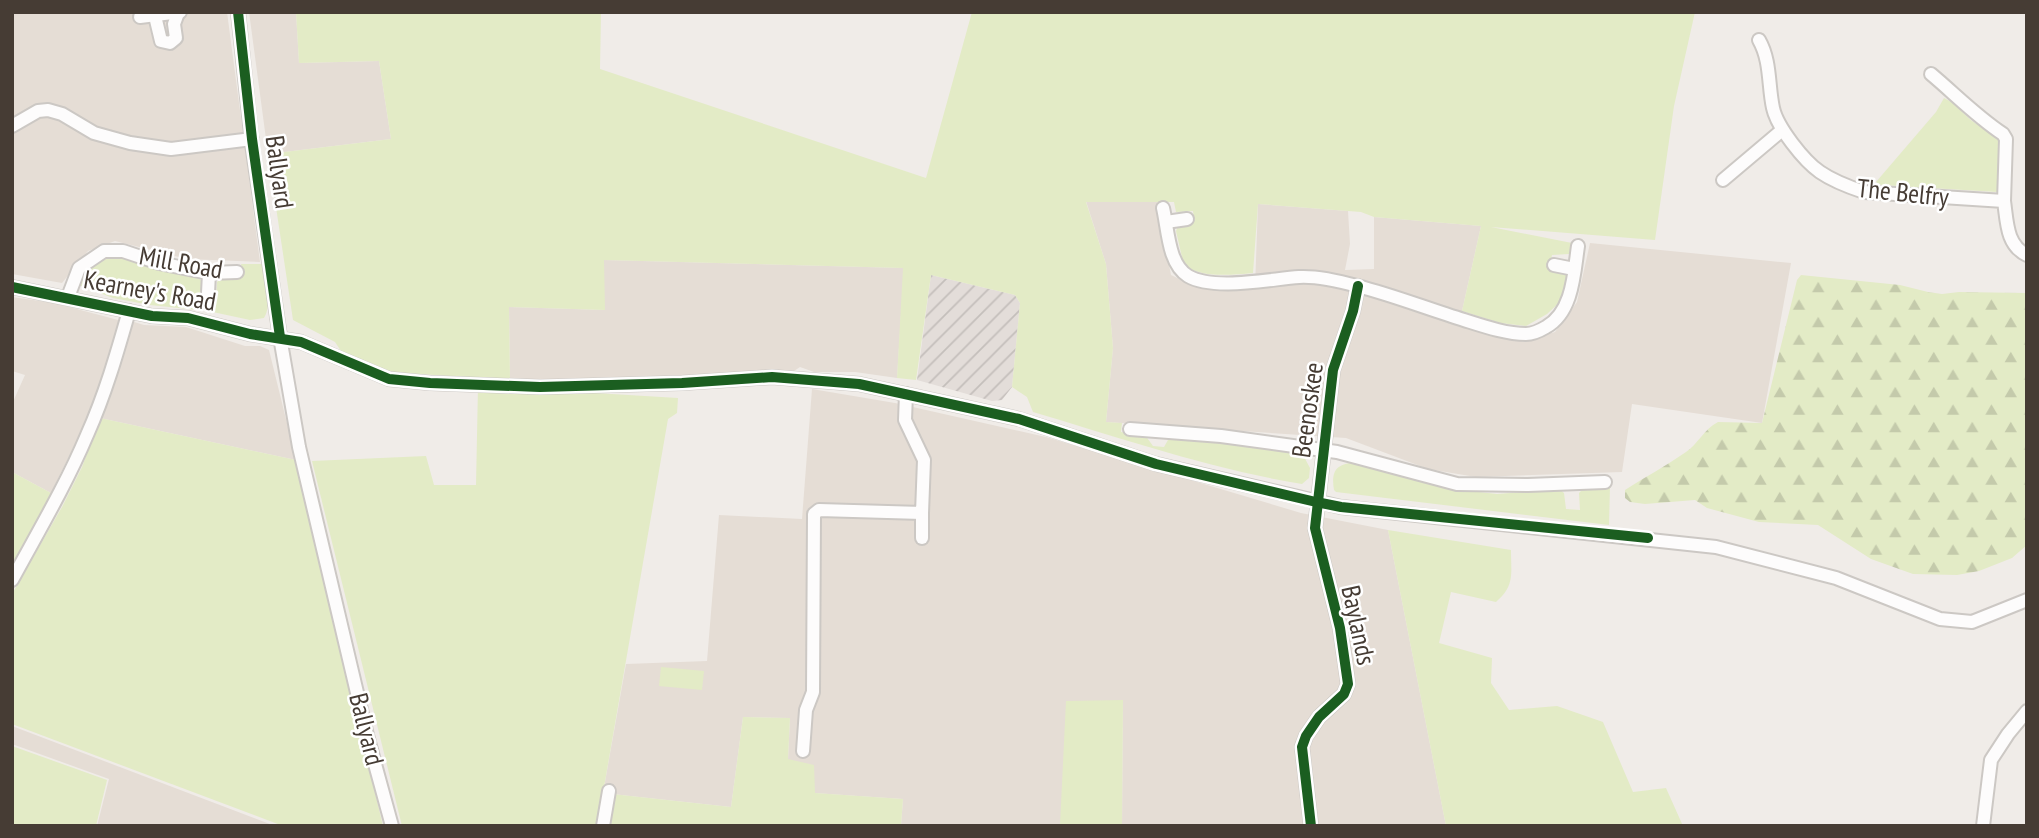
<svg xmlns="http://www.w3.org/2000/svg" width="2039" height="838" viewBox="0 0 2039 838" font-family="'PT Sans Narrow',sans-serif">
	<style>
		.residential { fill: #e5ddd5 }
		.industrial { fill: url(#industrial-furrows) }
		.grass { fill: #e3ebc6 }
		.forest { fill: url(#forest-firs) }
		.lines { fill: none; stroke-linecap: round; stroke-linejoin: round }
		.minor-casing { stroke: #ccc8c4; stroke-width: 16 }
		.minor { stroke: #fdfcfc; stroke-width: 12 }
		.cycleway-casing { stroke: #fff; stroke-width: 15 }
		.cycleway { stroke: #1b5e20; stroke-width: 10 }
		.labels { text-anchor: middle; dominant-baseline: central; stroke-width: 5; stroke-linejoin: round; paint-order: stroke }
		.street-label { font-size: 26px; fill: #463c34; stroke: #fff }
	</style>
	<defs>
		<pattern id="industrial-furrows" width="10" height="10" patternUnits="userSpaceOnUse" patternTransform="scale(1.75)"><rect width="10" height="10" fill="#e3ddd9"/><path d="M-1 1l2-2M0 10L10 0M9 11l2-2" fill="none" stroke="#c4bfbb"/></pattern>
		<pattern id="forest-firs" width="22" height="20" patternUnits="userSpaceOnUse" patternTransform="scale(1.75)"><rect width="22" height="20" fill="#e3ebc6"/><path d="M5 1l3.5 6h-7zM16 11l3.5 6h-7z" fill="#c4caab"/></pattern>
	</defs>
	<rect width="100%" height="100%" fill="#f0ece8"/>
	<!-- residential -->
	<g class="residential">
		<path d="M12 12H227L260 262 187 259 115 241 88 251 62 283 12 274Z"/>
		<path d="M249 12H296L299 63 379 61 391 139 268 154Z"/>
		<path d="M1086 201 1157 202 1171 275 1194 286 1255 288 1258 204 1348 211 1350 244 1345 270 1374 269V217L1481 226 1462 311 1457 322 1523 342 1555 332 1577 302 1590 243 1791 263 1762 423 1632 404 1622 472 1476 477 1428 469 1346 438 1106 422 1113 348 1106 264Z"/>
		<path d="M604 260 904 268 897 378 855 372H814L800 367 794 371 774 370 711 376 510 380 509 307 604 310Z"/>
		<path d="M12 297 54 303 122 321 96 401 51 493 12 472V404L25 375 12 371Z"/>
		<path d="M131 321 144 325 186 327 245 346H260L269 350 296 460 100 418Z"/>
		<path d="M812 389 895 403 1046 437 1301 513 1388 530 1446 826H1122L1123 700 1060 824 1105 826H901L903 799 814 793 788 760 790 718 743 717 731 807 603 793 626 664 707 661 719 515 802 519Z"/>
		<path d="M12 726 275 826H97L109 779 12 744Z"/>
	</g>
	<!-- industrial -->
	<path class="industrial" d="M931 275 1015 295 1020 303 1012 387 1002 400 992 401 917 380Z"/>
	<!-- grass -->
	<g class="grass">
		<path d="M296 12H601L600 69 926 178 972 12H1695L1674 106 1655 240 1491 227 1572 243 1569 254 1552 255 1549 269 1570 272 1561 301 1547 314 1526 326 1500 323 1462 311 1481 226 1374 217 1361 212 1258 204 1253 273C1230 275 1204 278 1184 266L1176 231 1179 224 1194 221 1193 211 1176 212 1174 202H1086L1106 264 1113 348 1106 422 1122 423 1121 432 1145 435 1153 446 1164 447 1168 440 1178 437 1290 450 1302 453 1310 468 1309 478 1302 484C1210 469 1121 438 1033 412L1027 397 1012 387 1020 303 1015 295 931 275 916 380 897 378 903 268 604 260 605 310 509 307 510 380 389 372 341 351 335 342 293 320 268 154 391 139 379 61 299 63Z"/>
		<path d="M1944 98C1959 105 1963 115 1975 123 1983 129 1993 132 2001 137L2000 189 1997 192 1881 185 1876 182 1936 112Z"/>
		<path d="M114 257C129 259 142 266 157 270 172 273 193 271 204 283L205 297 216 296 217 282 221 278 243 274 241 264H263C265 281 273 303 264 318L250 320 208 311 150 305 113 298 79 285 92 263Z"/>
		<path d="M478 386 678 398 677 413 668 419 603 793 731 807 743 717 790 718 788 759 814 765 815 793 903 799 901 826H402L312 461 426 456 434 485H476Z"/>
		<path d="M100 418 296 460 383 826H283L12 724V594L62 507 82 467Z"/>
		<path d="M1360 462 1470 491 1497 494 1559 489 1564 493 1566 509 1580 510 1579 493 1583 489 1610 487 1609 525 1336 492 1334 490C1330 467 1340 463 1360 462Z"/>
		<path d="M12 472 51 493 12 566Z"/>
		<path d="M1388 530 1511 550C1511 574 1515 586 1496 602L1451 592 1439 643 1492 658 1491 683 1509 710 1557 706 1603 722 1633 792 1666 788 1683 826H1446Z"/>
		<path d="M661 667 704 671 702 690 659 686Z"/>
		<path d="M1123 700 1122 826 1060 825 1066 701Z"/>
		<path d="M12 746 107 780 96 826H12Z"/>
	</g>
	<!-- forest -->
	<path class="forest" d="M1801 275 1900 285 1928 292 1942 294 1959 292 2027 293V545L2012 558 1979 571 1957 575 1913 574 1871 559 1818 525 1759 522 1707 508 1695 500 1645 504 1630 502 1625 498V490C1645 477 1666 466 1686 452 1698 444 1704 429 1718 422L1762 423 1797 280Z"/>
	<g class="lines">
		<!-- minor casing -->
		<g class="minor-casing">
			<g id="minor">
				<path d="M238 12 252 144 280 337 299 447 367 735 392 826"/>
				<path d="M155 16 161 41 170 43 176 38 174 24 178 13"/>
				<path d="M140 17 180 12"/>
				<path d="M1759 40C1771 61 1768 85 1773 108 1777 127 1804 161 1820 172 1833 181 1849 187 1864 192L2004 201C2007 221 2006 245 2027 255"/>
				<path d="M1931 74C1956 95 1976 116 2003 134L2006 139 2004 201"/>
				<path d="M12 126 38 111 48 110 62 114 94 133 130 143 171 149 252 139"/>
				<path d="M1723 180 1781 131"/>
				<path d="M1163 208C1168 229 1168 264 1188 276 1214 291 1270 279 1299 277 1317 276 1339 281 1357 286 1393 295 1428 309 1464 320 1483 326 1506 334 1526 334 1532 334 1541 330 1546 327 1573 312 1574 273 1578 246"/>
				<path d="M1166 222 1187 219"/>
				<path d="M1554 265 1574 269"/>
				<path d="M12 287 152 316 188 318 250 334 301 342 389 379 430 383 540 387 682 383 772 377 859 384 1019 419 1156 464 1341 507 1716 547 1836 578 1940 619 1972 622 2027 600"/>
				<path d="M208 293 209 273"/>
				<path d="M68 297 79 268 104 251H123L159 263 209 273 237 272"/>
				<path d="M1130 429 1221 436 1337 452 1457 484 1528 485 1605 482"/>
				<path d="M922 538V513"/>
				<path d="M12 580C38 532 66 485 87 435 105 395 117 353 129 311"/>
				<path d="M803 751 806 710 813 692 814 514 819 510 922 513 924 460 905 420 906 394"/>
				<path d="M603 826 609 791"/>
				<path d="M1311 826 1302 747 1306 736 1319 717 1344 694 1348 684 1340 628 1315 528 1333 370 1353 311 1358 286"/>
				<path d="M1983 826 1991 760 2008 734 2027 711"/>
			</g>
		</g>
		<!-- minor -->
		<use href="#minor" class="minor"/>
		<!-- cycleway casing -->
		<g class="cycleway-casing">
			<g id="cycleway">
				<path d="M238 12 252 139 280 337"/>
				<path d="M12 287 152 316 188 318 250 334 301 342 389 379 430 383 540 387 682 383 772 377 859 384 1019 419 1156 464 1316 502 1341 507 1648 538"/>
				<path d="M1311 826 1302 747 1306 736 1319 717 1344 694 1348 684 1340 628 1315 528 1333 370 1353 311 1358 286"/>
			</g>
		</g>
		<!-- cycleway -->
		<use href="#cycleway" class="cycleway"/>
	</g>
	<g class="labels">
		<!-- street labels -->
		<g class="street-label">
			<text transform="translate(280 172) rotate(82)">Ballyard</text>
			<text transform="translate(1903 192) rotate(6)">The Belfry</text>
			<text transform="translate(181 262) rotate(10)">Mill Road</text>
			<text transform="translate(150 290) rotate(10)">Kearney's Road</text>
			<text transform="translate(1307 410) rotate(-82)">Beenoskee</text>
			<text transform="translate(1359 625) rotate(78)">Baylands</text>
			<text transform="translate(367 729) rotate(76)">Ballyard</text>
		</g>
	</g>
	<!-- border -->
	<rect width="2039" height="838" fill="none" stroke="#463c34" stroke-width="28"/>
</svg>
